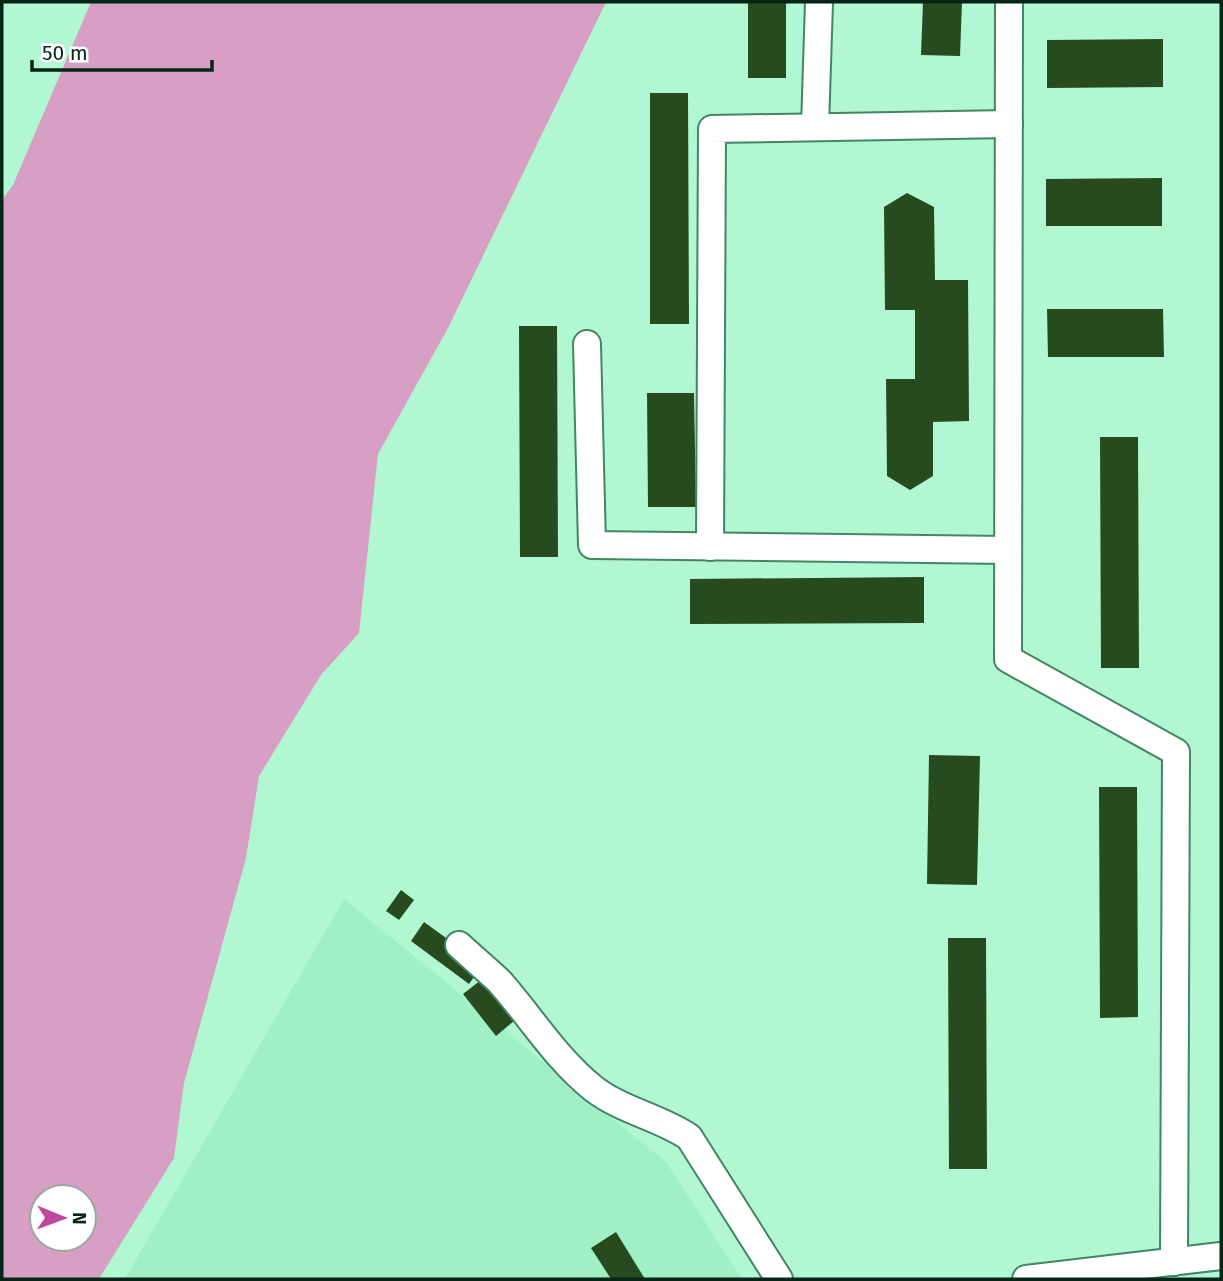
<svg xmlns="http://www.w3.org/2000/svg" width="1223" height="1281" viewBox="0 0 1223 1281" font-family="'Fira Sans',sans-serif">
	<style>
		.built { fill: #a1f0c5 }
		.water { fill: #d79fc4; fill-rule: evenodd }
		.building { fill: #274b1f }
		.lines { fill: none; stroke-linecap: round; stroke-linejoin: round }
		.minor-casing { stroke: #428664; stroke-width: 30 }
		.minor { stroke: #fff; stroke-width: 26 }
	</style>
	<rect width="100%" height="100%" fill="#b1f7d1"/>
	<!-- built -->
	<path class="built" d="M344 899 666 1162 742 1279H125Z"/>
	<!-- water -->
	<path class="water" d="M91 2H606L448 328 378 454 359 633 321 675 259 776 246 858 184 1083 174 1158 99 1279H2V200L13 185ZM42 1197H84V1239H42Z"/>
	<!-- building -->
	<g class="building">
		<rect x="748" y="2" width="38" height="76"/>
		<path d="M923 2H962L960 56 921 55Z"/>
		<path d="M1163 39V87L1047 88V40Z"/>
		<path d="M650 93H688L689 324H650Z"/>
		<path d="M1162 178V226H1046V179Z"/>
		<path d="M907 193 934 207 935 280H968L969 421 933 422V476L910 490 887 476 886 379H915V310H885L884 207Z"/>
		<path d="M1047 309H1163L1164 357H1048Z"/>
		<path d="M519 326H557L558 557H520Z"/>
		<path d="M647 393H694L696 507H648Z"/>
		<path d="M1100 437H1138L1139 668H1101Z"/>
		<path d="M924 577V623L690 624V579Z"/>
		<path d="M929 755 980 756 977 885 927 884Z"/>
		<path d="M1099 787H1137L1138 1017 1100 1018Z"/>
		<path d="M401 890 414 900 399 920 386 911Z"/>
		<path d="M424 922 453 943 447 953 476 974 469 984 411 941Z"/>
		<path d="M948 938H986L987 1169H949Z"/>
		<path d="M481 980 514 1021 496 1036 463 994Z"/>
		<path d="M616 1232 645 1279H611L591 1248Z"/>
	</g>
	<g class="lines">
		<!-- minor casing -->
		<g class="minor-casing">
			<g id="minor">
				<path d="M1009 2 1008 659 1176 752 1174 1262"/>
				<path d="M815 127 819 2"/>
				<path d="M587 344 592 545 1008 550"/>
				<path d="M710 547 712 129 1009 124"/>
				<path d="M459 945C472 957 486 969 499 981 531 1017 556 1059 594 1089 623 1111 659 1117 689 1137L779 1279"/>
				<path d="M1026 1279 1221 1256"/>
			</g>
		</g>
		<!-- minor -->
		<use href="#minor" class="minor"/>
	</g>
	<!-- border -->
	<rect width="1223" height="1281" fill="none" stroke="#072517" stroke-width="7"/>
	<!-- north arrow -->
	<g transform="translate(63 1218) rotate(91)"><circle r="33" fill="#ffffff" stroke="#9ca8a2" stroke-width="2"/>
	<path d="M0-5L12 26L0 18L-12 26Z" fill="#bf489f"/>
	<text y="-10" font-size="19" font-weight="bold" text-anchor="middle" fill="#072517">N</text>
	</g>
	<!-- scale -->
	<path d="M32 60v10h180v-10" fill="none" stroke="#072517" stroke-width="3.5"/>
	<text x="42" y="60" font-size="21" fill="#072517" stroke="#ffffff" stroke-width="5" paint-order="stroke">50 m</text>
</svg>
